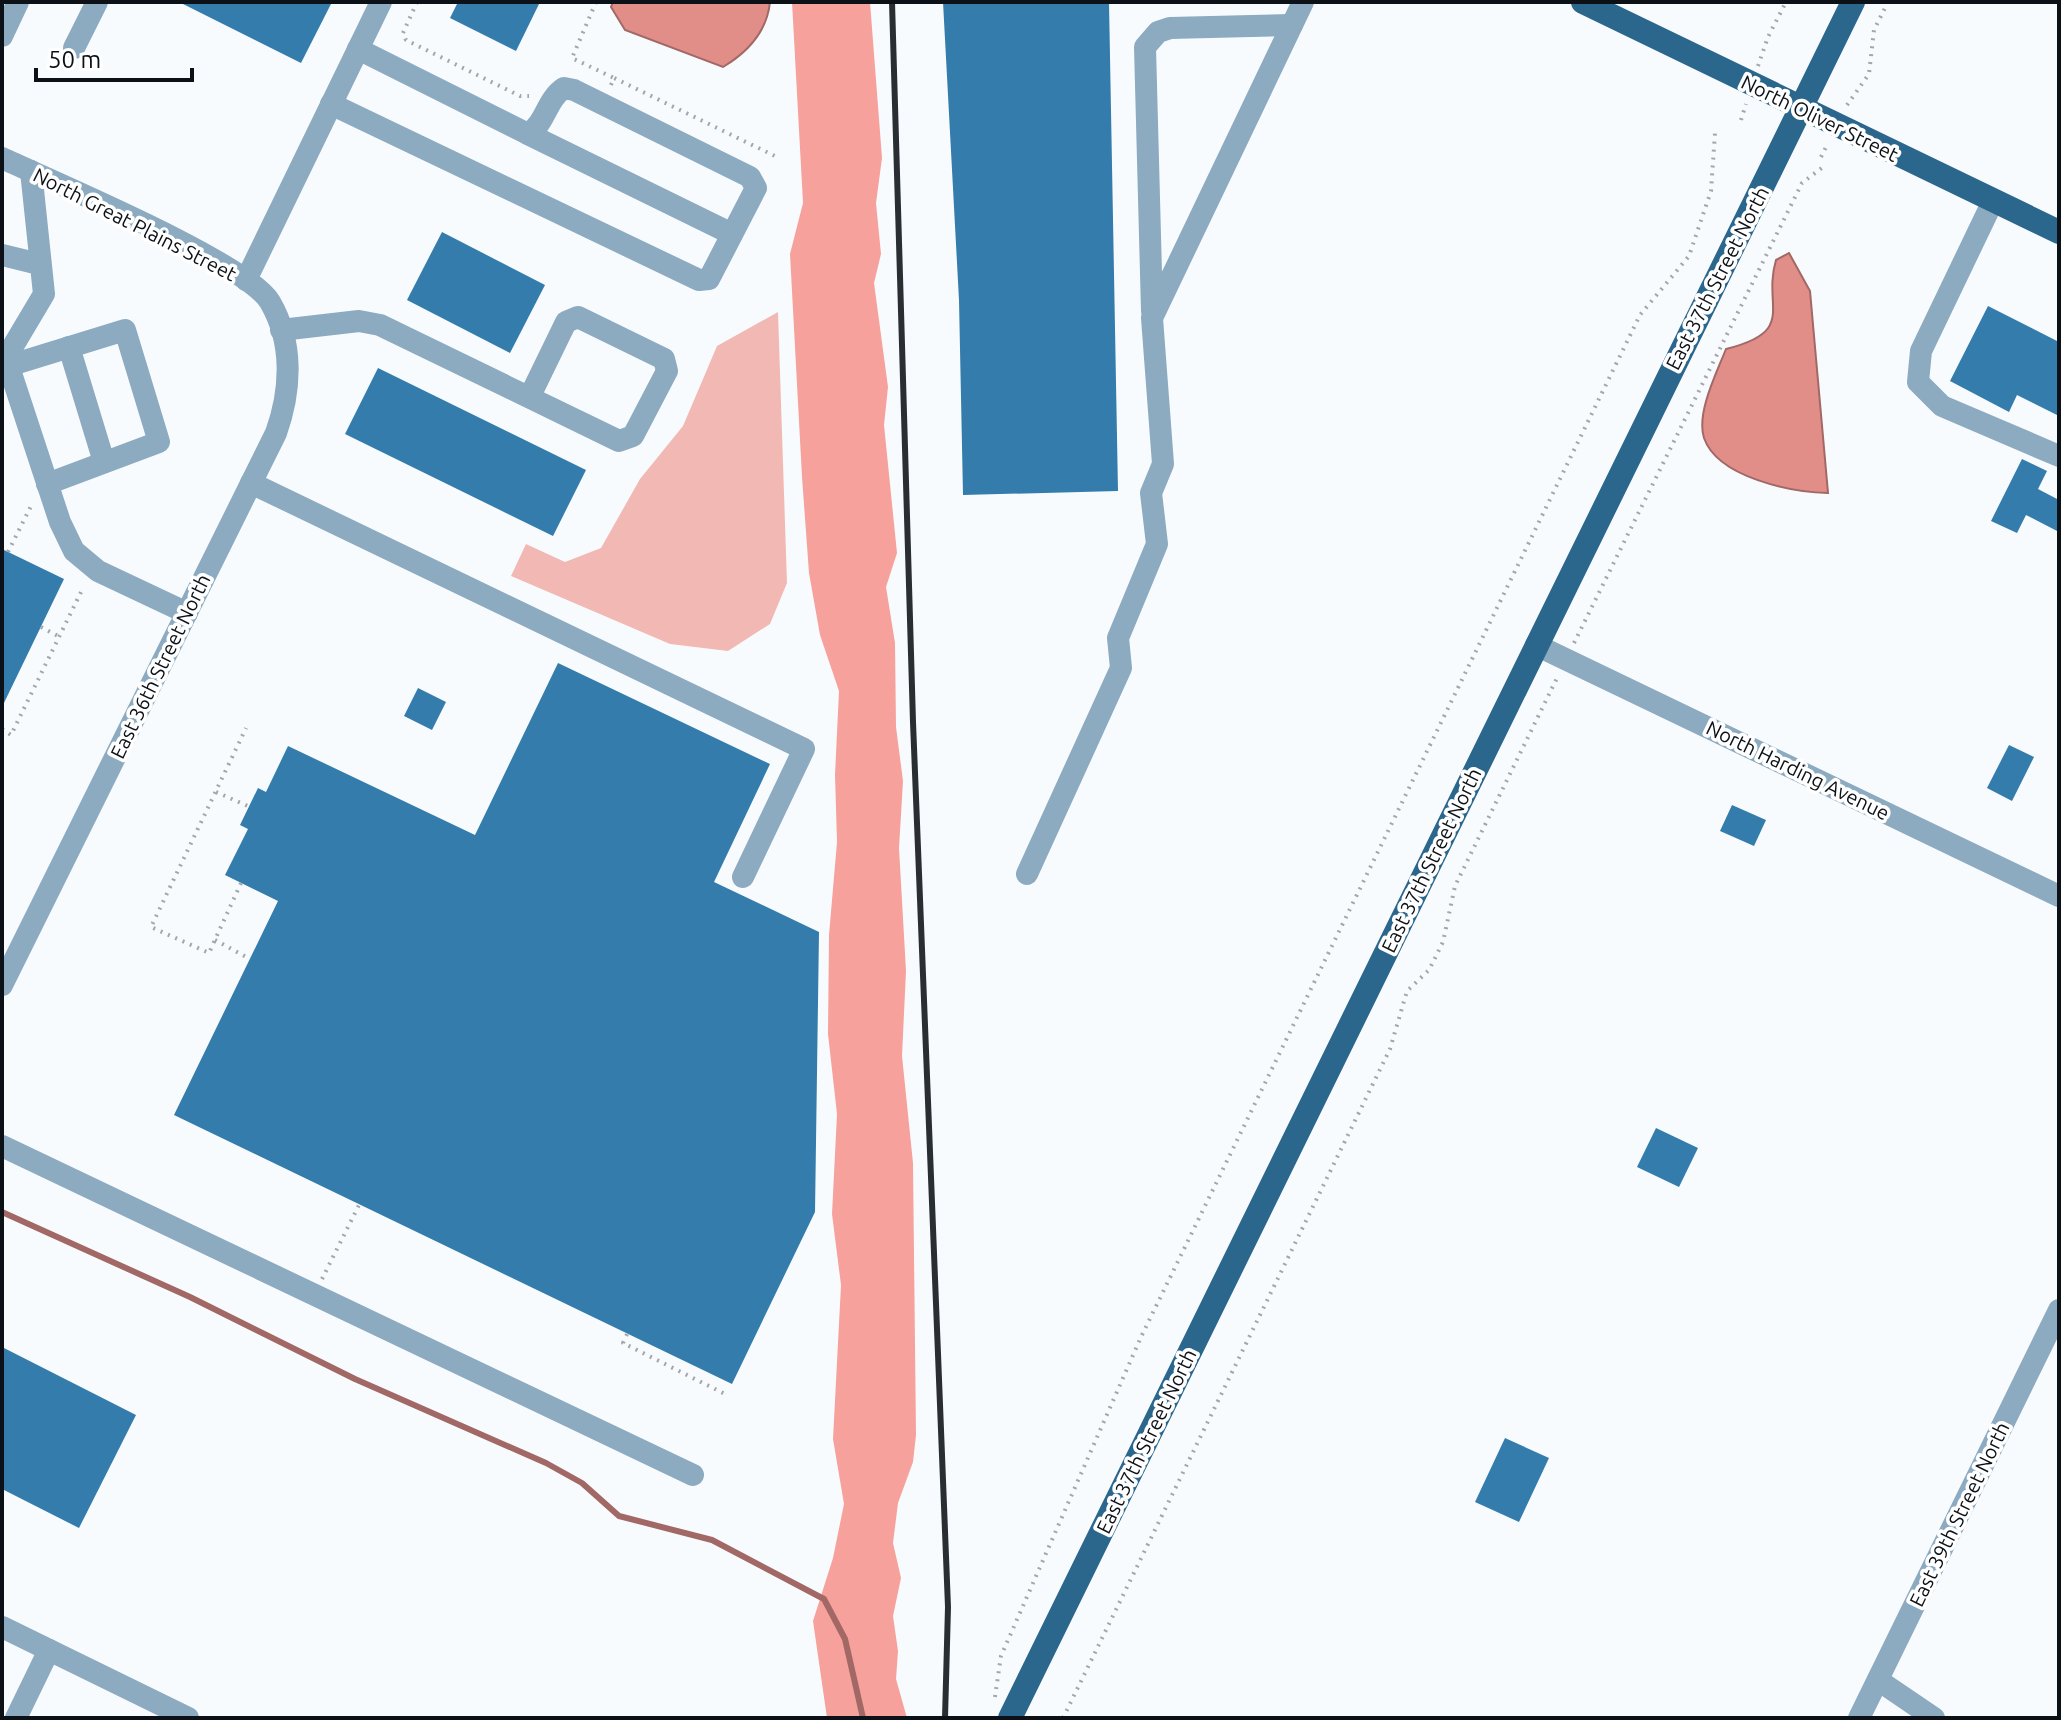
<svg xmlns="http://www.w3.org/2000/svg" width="2061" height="1720" viewBox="0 0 2061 1720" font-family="Ubuntu,sans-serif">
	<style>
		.green { fill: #f2b9b4 }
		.forest { fill: #f6a19b }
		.water { fill: #e18e89; stroke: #a16866; stroke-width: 2 }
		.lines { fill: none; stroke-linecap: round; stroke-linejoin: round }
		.stream { stroke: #a16866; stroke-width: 6 }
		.building { fill: #337cab }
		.path { stroke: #a3a7ab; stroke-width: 4; stroke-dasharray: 2 6; stroke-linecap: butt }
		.minor { stroke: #8caac0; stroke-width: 22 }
		.major { stroke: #2b668d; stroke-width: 24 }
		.rail { stroke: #292e33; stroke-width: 6 }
		.labels { text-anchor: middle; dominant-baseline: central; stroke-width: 7; stroke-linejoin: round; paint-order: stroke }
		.street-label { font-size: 20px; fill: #0b1116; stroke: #fff }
	</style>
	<rect width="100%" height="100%" fill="#f8fbfe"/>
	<!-- green -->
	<path class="green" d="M778 312 787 583 770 624 728 651 670 644 511 576 526 544 565 562 601 548 640 479 683 426 717 346Z"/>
	<!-- forest -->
	<path class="forest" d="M792 2H870L882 158 876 203 881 254 874 283 888 387 884 425 897 553 886 587 895 643 896 727 903 781 899 848 906 971 902 1056 913 1163 916 1435 913 1462 898 1503 893 1543 901 1578 893 1616 898 1651 896 1679 907 1718H827L813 1621 833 1558 844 1504 833 1439 841 1285 832 1214 837 1114 828 1034 829 935 837 842 835 775 839 691 820 635 809 573 802 477 790 254 803 203Z"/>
	<!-- water -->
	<g class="water">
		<path d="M613 2H770C767 32 748 52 723 67L625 30 611 7Z"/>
		<path d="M1789 253 1810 291 1828 493C1792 492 1718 478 1704 438 1696 413 1717 372 1726 349 1798 331 1762 307 1776 260Z"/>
	</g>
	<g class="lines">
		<!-- stream -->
		<path class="stream" d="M2 1212 190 1297 355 1379 546 1463 582 1483 619 1516 712 1540 824 1599 845 1639 863 1718"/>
	</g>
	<!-- building -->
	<g class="building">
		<path d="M179 2H332L301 63Z"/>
		<path d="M458 2H540L516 51 450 18Z"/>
		<path d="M943 2H1109L1118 491 963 495 959 300Z"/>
		<path d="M442 232 545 285 510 353 407 300Z"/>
		<path d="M1988 306 2059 342V416L2017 395 2009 412 1950 381Z"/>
		<path d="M378 368 586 470 553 536 345 434Z"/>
		<path d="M2022 459 2047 471 2038 489 2059 500V532L2026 515 2017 533 1991 521Z"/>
		<path d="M2 549 64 579 2 707Z"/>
		<path d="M558 663 770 764 714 882 819 932 815 1212 732 1384 174 1115 278 901 225 875 248 829 240 825 258 788 266 792 288 746 475 835Z"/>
		<path d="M418 688 446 702 432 730 404 716Z"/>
		<path d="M2009 745 2034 757 2012 801 1987 788Z"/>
		<path d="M1732 805 1766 820 1754 846 1720 831Z"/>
		<path d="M1656 1128 1698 1148 1679 1187 1637 1167Z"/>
		<path d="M2 1347 136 1415 79 1528 2 1489Z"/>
		<path d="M1505 1438 1549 1458 1519 1522 1475 1502Z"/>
	</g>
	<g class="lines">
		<!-- path -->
		<g class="path">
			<path d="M417 2 403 33 406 40 520 96H529"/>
			<path d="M596 2 572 58 614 78"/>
			<path d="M1758 66 1768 37 1786 2"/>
			<path d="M611 85 614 78 777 157"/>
			<path d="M1847 105 1869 74 1874 30 1888 2"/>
			<path d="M1741 120 1746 104"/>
			<path d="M1821 157 1827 145"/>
			<path d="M8 552 32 504"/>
			<path d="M41 627 60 637"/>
			<path d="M1574 643 1802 183 1823 167"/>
			<path d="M2 729 11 735 83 588"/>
			<path d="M216 792 250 807"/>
			<path d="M241 883 209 953 151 927 246 728"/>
			<path d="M215 940 250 959"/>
			<path d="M322 1279 359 1205"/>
			<path d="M627 1334 623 1343 725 1394"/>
			<path d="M995 1697 1001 1656 1141 1337 1640 315 1689 256 1711 191 1715 133"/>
			<path d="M1063 1718 1390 1049 1407 991 1429 970 1443 942 1455 886 1558 676"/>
		</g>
		<!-- minor -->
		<g class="minor">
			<path d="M2 36 18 2"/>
			<path d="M74 48 97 2"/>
			<path d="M331 104 699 280 709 279 756 188 750 177 574 90 564 88C546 100 546 123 528 134L358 49"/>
			<path d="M528 134 732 234"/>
			<path d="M2 158C53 182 247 263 270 302 294 343 291 391 276 433L2 985"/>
			<path d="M31 171 44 294 6 358 60 522 74 551 98 571 187 613"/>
			<path d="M1993 201 1921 351 1918 382 1942 406 2059 456"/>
			<path d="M2 255 39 264"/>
			<path d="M246 280 381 2"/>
			<path d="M1152 311 1145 47 1158 32 1170 28 1292 25"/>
			<path d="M281 330 359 321 380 325 619 441 633 436 667 371 664 359 578 317 566 322 530 396"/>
			<path d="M69 347 104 462"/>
			<path d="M8 366 125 330 159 442 47 484"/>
			<path d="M251 483 804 749 743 877"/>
			<path d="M1536 645 2059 896"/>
			<path d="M1027 874 1121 668 1118 638 1157 544 1151 493 1163 464 1152 318 1303 2"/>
			<path d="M2 1146 693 1475"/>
			<path d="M2 1627 188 1718"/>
			<path d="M1878 1680 1934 1718"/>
			<path d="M16 1718 49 1650"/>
			<path d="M1859 1718 2059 1310"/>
		</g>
		<!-- major -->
		<g class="major">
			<path d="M1583 2 2059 232"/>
			<path d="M1010 1718 1853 2"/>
		</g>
		<!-- rail -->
		<path class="rail" d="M892 2 913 722 948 1607 945 1718"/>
	</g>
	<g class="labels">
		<!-- street labels -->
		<g class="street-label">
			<text transform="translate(1820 118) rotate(26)">North Oliver Street</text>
			<text transform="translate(135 224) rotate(27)">North Great Plains Street</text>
			<text transform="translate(1717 278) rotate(-63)">East 37th Street North</text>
			<text transform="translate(160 666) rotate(-64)">East 36th Street North</text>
			<text transform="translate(1798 770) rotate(26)">North Harding Avenue</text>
			<text transform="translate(1431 860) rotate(-64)">East 37th Street North</text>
			<text transform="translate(1146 1441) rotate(-64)">East 37th Street North</text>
			<text transform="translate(1959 1514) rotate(-64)">East 39th Street North</text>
		</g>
	</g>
	<!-- border -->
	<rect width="2061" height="1720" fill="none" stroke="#0b1116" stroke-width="8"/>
	<!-- scale -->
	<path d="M36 68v12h156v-12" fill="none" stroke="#0b1116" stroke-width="4"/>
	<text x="48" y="68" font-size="24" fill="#0b1116" stroke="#ffffff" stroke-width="6" paint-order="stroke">50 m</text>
</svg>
